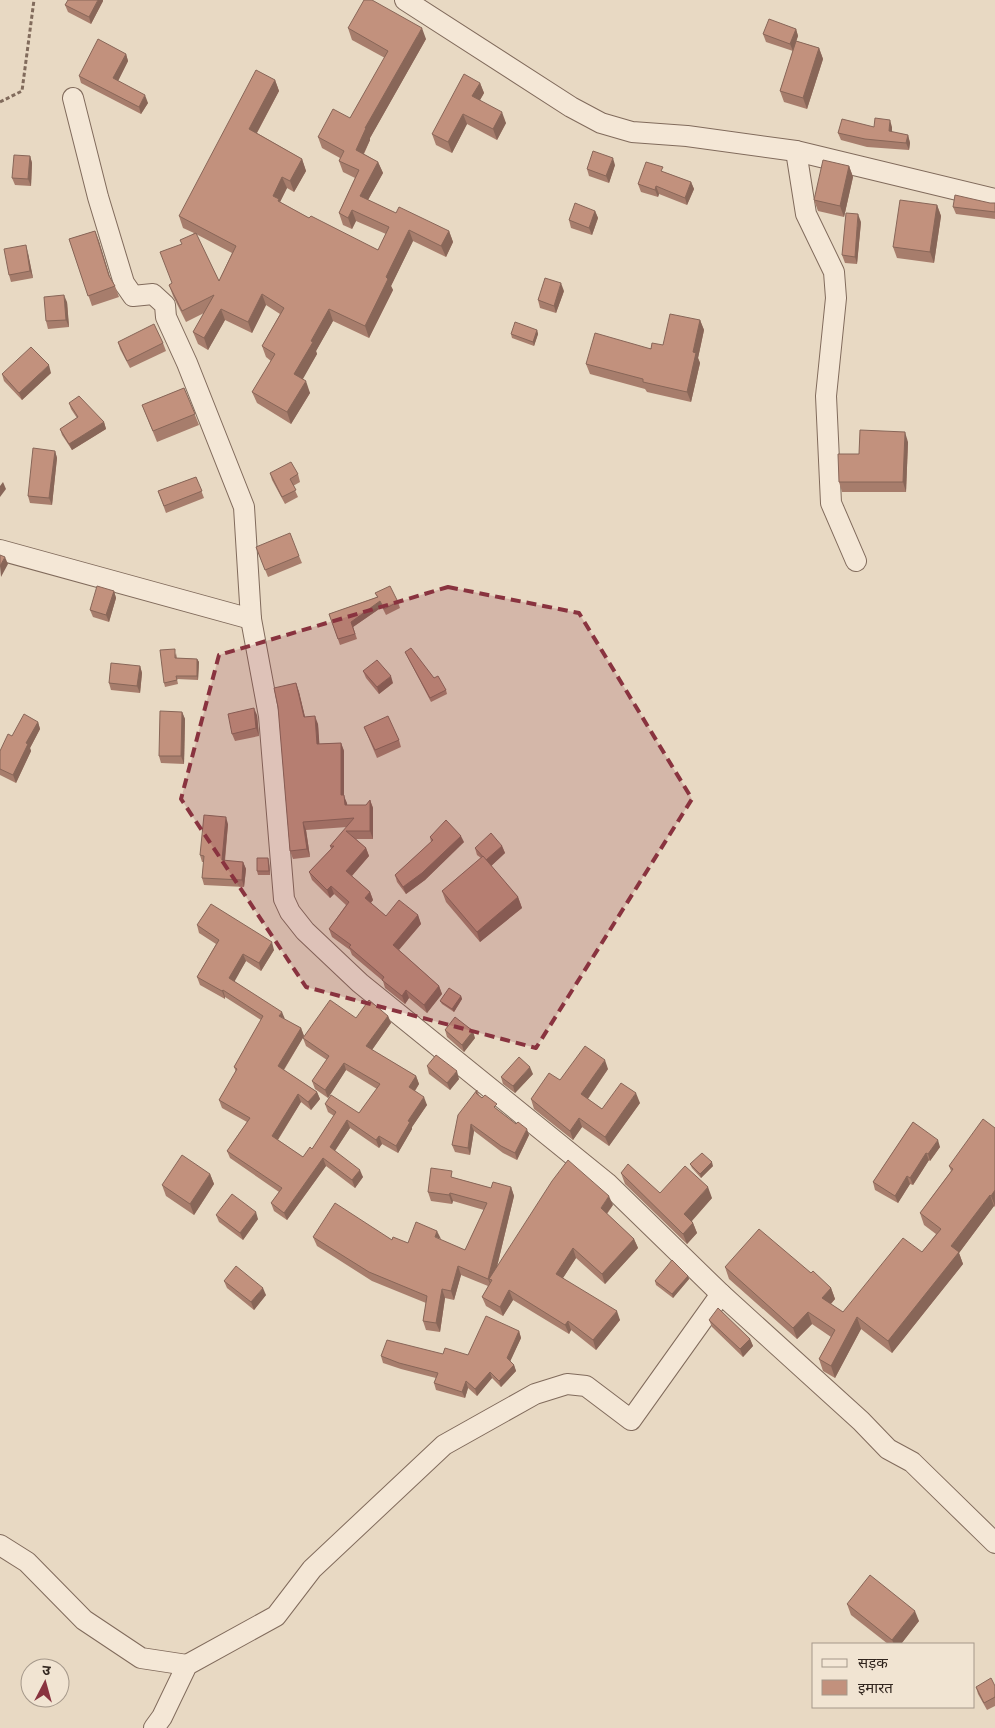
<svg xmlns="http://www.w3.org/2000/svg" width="995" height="1728" viewBox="0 0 995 1728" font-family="Lora,'Noto Sans Devanagari',serif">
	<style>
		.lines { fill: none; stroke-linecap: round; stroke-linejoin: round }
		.street-casing { stroke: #816b5c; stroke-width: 22 }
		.path { stroke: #816b5c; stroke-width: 3; stroke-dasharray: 4 2.5; stroke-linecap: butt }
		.street { stroke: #f4e7d6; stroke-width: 20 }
		.wall { fill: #a77d6c; fill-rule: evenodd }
		.shaded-wall { fill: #886658 }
		.building { fill: #c2917d; stroke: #886658 }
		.marked { fill: #89333f; fill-opacity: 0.2; stroke: #89333f; stroke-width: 4; stroke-dasharray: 10 6; stroke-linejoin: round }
	</style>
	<rect width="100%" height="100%" fill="#e8d9c3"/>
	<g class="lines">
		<!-- street casing -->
		<g class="street-casing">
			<g id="street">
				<path d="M405 0 571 107 601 123 632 132 687 136 796 151 995 199"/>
				<path d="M73 98 98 197 124 283 133 296 153 294 165 305 166 317 187 363 244 507 251 619 269 716 284 899 290 912 305 931 360 983 607 1183 721 1294 861 1421 888 1449 912 1462 995 1543"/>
				<path d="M796 151 806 214 834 272 836 298 826 396 831 503 856 561"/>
				<path d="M0 550 251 619"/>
				<path d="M0 1545 27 1562 84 1620 141 1658 187 1665"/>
				<path d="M154 1728 162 1717 187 1665 276 1616 312 1569 444 1445 535 1394 567 1384 586 1386 631 1420 721 1294"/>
			</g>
		</g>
		<!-- path -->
		<path class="path" d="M0 102 22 91 34 0"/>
		<!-- street -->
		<use href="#street" class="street"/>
	</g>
	<!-- wall -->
	<g class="wall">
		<path d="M103 1 91 24 68 12 65 5Z"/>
		<path d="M348 28 426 39 370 138V140L364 154 378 162 383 173 368 200 396 213 449 231 453 242 446 257 413 241 391 286 393 290 369 338 333 321 316 351 317 354 302 379 310 393 291 424 257 403 252 392 271 361 266 357 262 346 280 314 266 305 252 333 225 320 208 350 198 344 193 332 204 313 186 322 173 296 169 285 172 283 182 244 194 233 183 228 179 216 275 80 279 91 257 133 302 159 306 171 294 192 287 188 280 202 309 218 378 250 386 234 356 221 352 229 343 225 339 213 355 178 343 172 339 161 340 158 322 148 318 137 350 118 385 58 352 40ZM196 234 232 253 219 281Z"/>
		<path d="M796 29 798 36 796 41 819 48 823 59 807 109 784 102 780 91 793 51 766 42 763 34Z"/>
		<path d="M126 54 128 61 118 81 148 103 141 114 81 83 79 76Z"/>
		<path d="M480 83 484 93 480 100 506 123 497 140 467 124 452 153 436 145 432 134Z"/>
		<path d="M874 127H892V132L908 135 910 143 909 150 867 147 841 140 838 133Z"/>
		<path d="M30 156 32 163 31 186 15 185 12 178Z"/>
		<path d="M615 165 609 183 589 176 587 169Z"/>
		<path d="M849 166 853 177 844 217 818 211 814 200Z"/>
		<path d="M664 172 691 182 694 189 687 205 659 194 658 197 641 192 638 184Z"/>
		<path d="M990 203H995V219L956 214 953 207Z"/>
		<path d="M937 205 941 216 934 263 897 258 893 247Z"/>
		<path d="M595 211 598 218 592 235 571 228 569 220Z"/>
		<path d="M861 222 857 264 845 263 842 255Z"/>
		<path d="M95 231 110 278 115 286 119 297 92 306 69 239Z"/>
		<path d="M28 253 33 278 11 282 9 275Z"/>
		<path d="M564 291 556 313 540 308 538 300Z"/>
		<path d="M67 302 69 327 48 329 46 321Z"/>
		<path d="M700 320 704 330 698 358 700 363 691 402 647 392 645 389 590 374 586 364 663 345Z"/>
		<path d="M537 330 538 334 534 346 512 338 511 334Z"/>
		<path d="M118 342 163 343 166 351 130 368 120 349Z"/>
		<path d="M51 373 22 400 4 381 2 374Z"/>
		<path d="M184 388 199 425 157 442 142 405Z"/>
		<path d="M69 403 104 422 106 429 72 450 62 435 60 429 77 418 71 409Z"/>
		<path d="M908 442 906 492H842L839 482 859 454Z"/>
		<path d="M55 451 57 458 52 505 30 503 28 496Z"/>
		<path d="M270 473 298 474 300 482 293 486 298 497 285 504 272 480Z"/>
		<path d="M196 477 204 498 166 513 158 491Z"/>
		<path d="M256 547 299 556 302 563 268 577Z"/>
		<path d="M114 591 116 598 109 622 93 617 90 610Z"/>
		<path d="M375 593 398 602 400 608 386 615 382 607 353 627 357 639 340 645 329 614 377 597Z"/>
		<path d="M405 652 434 678 446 690 447 694 431 702Z"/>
		<path d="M176 653 177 658 197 659 199 662 198 680 177 679 178 684 165 687 164 683Z"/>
		<path d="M140 666 142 673 140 693 111 690 109 683Z"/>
		<path d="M363 671 393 683 379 694 366 678Z"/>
		<path d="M296 683 299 692 305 717 318 724 319 744 341 743 344 751V796L347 805H366L370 800 373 808V839H356L366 848 369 856 352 876 370 892 373 900 371 903 386 916 418 915 421 924 399 950 439 986 442 994 427 1013 409 998 405 1004 385 988 383 981 352 955 350 950 332 937 329 929 346 905 334 894 330 898 312 880 309 872 331 849 330 846 347 827 306 830 310 857 293 859 290 851Z"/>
		<path d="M182 712 185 719 184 764 161 763 159 756Z"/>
		<path d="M257 715 259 736 235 741 232 734Z"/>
		<path d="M38 722 40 729 30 748 31 751 16 783 0 775V751L12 736Z"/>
		<path d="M364 727 399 740 401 747 377 758Z"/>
		<path d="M228 824 225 861 243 862 246 869 244 887 204 885 202 878 204 862H202L200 855Z"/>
		<path d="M430 837 464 842 425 880 406 894 397 882 395 875 431 842Z"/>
		<path d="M502 846 505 853 491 866 518 897 522 908 480 942 446 902 442 891 481 858 477 855 475 848Z"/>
		<path d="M269 861 270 875H258L257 871Z"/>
		<path d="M197 925 274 950 261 971 246 961 234 981 284 1019 301 1028 304 1036 284 1070 317 1092 320 1099 311 1110 301 1102 278 1140 303 1157 312 1149 334 1116 328 1112 325 1104 359 1113 377 1089 346 1070 328 1098 315 1089 312 1081 327 1060 306 1046 303 1038 356 1018 388 1016 391 1023 372 1050 416 1076 419 1084 415 1091 427 1105 412 1127V1129L398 1153 382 1144 379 1148 350 1128 335 1151 363 1177 355 1188 326 1166 287 1220 274 1211 271 1203 279 1192 230 1158 227 1151 247 1122 222 1108 219 1100 236 1072 234 1067 261 1020 225 997V999L200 985 197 977 216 944 199 933Z"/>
		<path d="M461 996 462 999 454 1012 442 1004 440 1001Z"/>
		<path d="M445 1030 475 1038 464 1052 447 1037Z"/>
		<path d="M427 1066 459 1079 450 1090 429 1074Z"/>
		<path d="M608 1069 588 1099 602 1109 640 1103 609 1146 582 1127 573 1140 534 1109 531 1099 560 1080Z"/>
		<path d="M533 1074 515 1093 503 1084 501 1077Z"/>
		<path d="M477 1090 479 1095 529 1135 517 1160 503 1153 474 1131 470 1155 455 1152 452 1145Z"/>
		<path d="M913 1122 940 1147 930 1161 929 1160 913 1185 910 1184 898 1203 875 1190 873 1182Z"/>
		<path d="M995 1128V1207L994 1206 959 1253 963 1264 892 1353 861 1329 835 1378 823 1371 819 1359 831 1337 812 1324 797 1339 729 1279 725 1267 811 1273 831 1288 835 1299 831 1304 843 1312 922 1252 936 1234 924 1225 920 1213 951 1171 949 1166Z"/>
		<path d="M690 1164 713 1166 701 1178 692 1168Z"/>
		<path d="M621 1173 660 1193 712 1198 692 1221 693 1223 697 1233 687 1244 625 1184Z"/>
		<path d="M210 1174 214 1184 194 1215 166 1196 162 1185Z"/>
		<path d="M455 1178 491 1188 511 1187 514 1196 497 1267 613 1205 607 1214 634 1239 638 1248 605 1284 576 1258 563 1278 620 1320 596 1350 571 1330 569 1334 513 1300 503 1316 486 1306 482 1297 488 1286 461 1275 454 1300 445 1298 440 1332 426 1330 423 1321 426 1303 372 1281 317 1246 313 1237 392 1240 408 1243 441 1240 465 1250 484 1210 453 1201 452 1204 431 1201 428 1192Z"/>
		<path d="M216 1215 258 1219 243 1240 219 1222Z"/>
		<path d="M688 1276 689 1279 673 1298 656 1285 655 1281Z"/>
		<path d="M224 1281 266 1295 254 1310 227 1288Z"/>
		<path d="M709 1320 750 1339 753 1346 743 1357 712 1327Z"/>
		<path d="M519 1331 521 1338 510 1361 514 1365 516 1371 501 1387 492 1378 477 1396 468 1388 465 1398 436 1390 434 1383 436 1378 401 1369 383 1363 381 1356 468 1355Z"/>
		<path d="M847 1604 919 1621 901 1644H888L851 1615Z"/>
		<path d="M995 1686V1706L987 1710 978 1694 976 1687Z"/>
	</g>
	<!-- shaded-wall -->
	<g class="shaded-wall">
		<path d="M98 0H103V1L91 24 89 17Z"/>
		<path d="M422 28 426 39 370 138V140L360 161 356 150 365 128Z"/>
		<path d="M796 29 798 36 793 51 790 44Z"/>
		<path d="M819 48 823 59 807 109 803 98Z"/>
		<path d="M126 54 128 61 116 85 113 78Z"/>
		<path d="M275 80 279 91 253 140 249 129Z"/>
		<path d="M480 83 484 93 476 107 472 96Z"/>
		<path d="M145 95 148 103 141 114 139 107Z"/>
		<path d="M502 112 506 123 497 140 493 129Z"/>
		<path d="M463 114 467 124 452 153 448 142Z"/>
		<path d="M890 120 892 127V138L889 131Z"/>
		<path d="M908 135 910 143 909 150 906 143Z"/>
		<path d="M30 156 32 163 31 186 28 179Z"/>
		<path d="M613 158 615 165 609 183 606 176Z"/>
		<path d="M302 159 306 171 294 192 290 181Z"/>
		<path d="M378 162 383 173 364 207 360 196Z"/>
		<path d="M849 166 853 177 844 217 840 206Z"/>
		<path d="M282 177 287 188 280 202 273 196Z"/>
		<path d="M691 182 694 189 687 205 685 198Z"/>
		<path d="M656 186 659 194 658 197 655 190Z"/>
		<path d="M937 205 941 216 934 263 930 252Z"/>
		<path d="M352 210 356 221 352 229 348 218Z"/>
		<path d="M595 211 598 218 592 235 589 228Z"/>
		<path d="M858 214 861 222 857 264 855 257Z"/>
		<path d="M409 230 413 241 391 286 393 290 369 338 365 326 386 277Z"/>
		<path d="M95 231 99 241 113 287 109 276Z"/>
		<path d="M449 231 453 242 446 257 441 246Z"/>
		<path d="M26 245 28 253 33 278 30 271Z"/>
		<path d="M561 283 564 291 556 313 554 306Z"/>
		<path d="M262 294 266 305 252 333 248 322Z"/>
		<path d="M64 295 67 302 69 327 66 320Z"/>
		<path d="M221 309 225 320 208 350 204 338Z"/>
		<path d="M329 309 333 321 316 351 317 354 299 386 294 374 311 341Z"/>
		<path d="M700 320 704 330 698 358 700 363 691 402 687 392 693 352Z"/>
		<path d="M537 330 538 334 534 346 533 342Z"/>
		<path d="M49 365 51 373 22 400 19 393Z"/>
		<path d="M306 381 310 393 291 424 287 412Z"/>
		<path d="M104 422 106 429 72 450 69 444Z"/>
		<path d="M905 432 908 442 906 492 903 482Z"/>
		<path d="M55 451 57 458 52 505 49 498Z"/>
		<path d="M3 482 6 489 0 497V486Z"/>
		<path d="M5 557 8 564 1 577 0 566Z"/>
		<path d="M114 591 116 598 109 622 106 615Z"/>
		<path d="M380 601 382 607 353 627 357 639 351 622Z"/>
		<path d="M197 659 199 662 198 680 197 676Z"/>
		<path d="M140 666 142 673 140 693 137 686Z"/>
		<path d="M391 676 393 683 379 694 377 687Z"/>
		<path d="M296 683 299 692 307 725 304 717Z"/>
		<path d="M254 708 257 715 259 736 256 728Z"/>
		<path d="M182 712 185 719 184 764 181 756Z"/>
		<path d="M315 716 318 724 320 752 317 744Z"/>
		<path d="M38 722 40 729 30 748 31 751 16 783 13 775 26 743Z"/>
		<path d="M341 743 344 751V796L347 803 348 813 341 795Z"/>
		<path d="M370 800 373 808V839L370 831Z"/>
		<path d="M226 817 228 824 224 867 222 860Z"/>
		<path d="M303 822 306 830 310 857 307 849Z"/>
		<path d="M461 836 464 842 425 880 406 894 403 887Z"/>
		<path d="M502 846 505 853 489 868 486 860Z"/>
		<path d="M366 848 369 856 349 879 346 871Z"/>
		<path d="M268 858 269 861 270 875 269 871Z"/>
		<path d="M243 862 246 869 244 887 242 880Z"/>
		<path d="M331 886 334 894 330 898 327 890Z"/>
		<path d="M370 892 373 900 368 906 365 898Z"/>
		<path d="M518 897 522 908 480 942 477 932Z"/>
		<path d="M418 915 421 924 396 953 393 945Z"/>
		<path d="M272 942 274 950 261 971 259 963Z"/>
		<path d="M243 954 246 961 232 986 229 978Z"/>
		<path d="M439 986 442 994 427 1013 424 1005Z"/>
		<path d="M223 990 225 997V999L222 991Z"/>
		<path d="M406 990 409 998 405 1004 402 996Z"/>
		<path d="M461 996 462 999 454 1012 452 1009Z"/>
		<path d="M282 1012 285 1019 279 1016Z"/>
		<path d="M388 1016 391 1023 369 1054 366 1046Z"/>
		<path d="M301 1028 304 1036 281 1074 278 1066Z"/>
		<path d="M473 1031 475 1038 464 1052 462 1045Z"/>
		<path d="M605 1060 608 1069 584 1104 581 1094Z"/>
		<path d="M344 1063 346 1070 328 1098 325 1090Z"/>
		<path d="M530 1067 533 1074 515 1093 513 1086Z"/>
		<path d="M457 1071 459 1079 450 1090 447 1083Z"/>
		<path d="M416 1076 419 1084 412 1095 409 1087Z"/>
		<path d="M317 1092 320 1099 311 1110 308 1102Z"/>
		<path d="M636 1093 640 1103 609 1146 605 1137Z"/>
		<path d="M298 1094 301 1102 275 1144 272 1136Z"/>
		<path d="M424 1097 427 1105 412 1127V1129L398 1153 396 1146 408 1121Z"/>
		<path d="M579 1118 582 1127 573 1140 570 1131Z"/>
		<path d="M347 1120 350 1128 332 1155 330 1147Z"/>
		<path d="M471 1124 474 1131 470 1155 468 1148Z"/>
		<path d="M527 1129 529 1135 517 1160 515 1153Z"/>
		<path d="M379 1136 382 1144 379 1148 376 1140Z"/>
		<path d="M938 1140 940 1147 930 1161 928 1154Z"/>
		<path d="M926 1153 929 1160 913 1185 910 1178Z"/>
		<path d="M323 1158 326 1166 287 1220 284 1213Z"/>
		<path d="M712 1162 713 1166 701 1178 700 1174Z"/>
		<path d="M360 1170 363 1177 355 1188 352 1180Z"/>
		<path d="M210 1174 214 1184 194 1215 190 1204Z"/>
		<path d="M907 1176 910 1184 898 1203 895 1196Z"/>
		<path d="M511 1187 514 1196 493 1283 492 1280 489 1279 492 1286V1288L488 1279Z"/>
		<path d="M708 1187 712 1198 688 1225 684 1214Z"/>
		<path d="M995 1190V1206L991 1196Z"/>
		<path d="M450 1193 453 1201 452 1204 449 1195Z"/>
		<path d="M990 1195 994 1206 959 1253 963 1264 892 1353 888 1341 951 1246Z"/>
		<path d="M609 1196 613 1205 604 1217 601 1208Z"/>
		<path d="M256 1212 258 1219 243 1240 240 1233Z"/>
		<path d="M693 1223 697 1233 687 1244 683 1234Z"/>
		<path d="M437 1231 441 1239 435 1237Z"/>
		<path d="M634 1239 638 1248 605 1284 602 1274Z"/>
		<path d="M573 1248 576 1258 559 1284 556 1274Z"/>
		<path d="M458 1266 461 1275 454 1300 451 1291Z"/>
		<path d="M688 1276 689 1279 673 1298 672 1294Z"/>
		<path d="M263 1288 266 1295 254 1310 251 1302Z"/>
		<path d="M831 1288 835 1299 826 1309 822 1298Z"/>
		<path d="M442 1289 445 1298 440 1332 436 1323Z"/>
		<path d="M509 1290 513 1300 503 1316 500 1307Z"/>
		<path d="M617 1311 620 1320 596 1350 593 1340Z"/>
		<path d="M808 1312 812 1324 797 1339 793 1328Z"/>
		<path d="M857 1317 861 1329 835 1378 831 1366Z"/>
		<path d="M568 1321 571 1330 569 1334 565 1325Z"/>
		<path d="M519 1331 521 1338 509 1364 507 1358Z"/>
		<path d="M750 1339 753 1346 743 1357 740 1349Z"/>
		<path d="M514 1365 516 1371 501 1387 499 1381Z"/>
		<path d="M490 1372 492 1378 477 1396 475 1389Z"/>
		<path d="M466 1381 468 1388 465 1398 462 1392Z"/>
		<path d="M915 1611 919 1621 901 1644H894L892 1640Z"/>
	</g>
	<!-- building -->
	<g class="building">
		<path d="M68 0H98L89 17 65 5Z"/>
		<path d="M364 0H372L422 28 365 128H366L356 150 378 162 360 196 396 213 399 207 449 231 441 246 409 230 386 277 388 279 365 326 329 309 311 341 313 342 294 374 306 381 287 412 252 392 275 354 262 346 284 308 262 294 248 322 221 309 204 338 193 332 214 295 182 311 169 285 172 283 160 252 182 244 180 240 196 233 219 281 236 246 179 216 256 70 275 80 249 129 302 159 290 181 282 177 273 196 279 199 278 201 309 218 311 216 378 250 389 227 352 210 348 218 339 213 359 170 339 161 344 151 318 137 333 109 350 118 388 51 348 28Z"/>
		<path d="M769 19 796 29 790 44 763 34Z"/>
		<path d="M98 39 126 54 113 78 145 95 139 107 79 76Z"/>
		<path d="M796 41 819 48 803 98 780 91Z"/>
		<path d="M464 74 480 83 472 96 502 112 493 129 463 114 448 142 432 134Z"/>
		<path d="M875 118 890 120 889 131 908 135 906 143 865 139 838 133 842 119 874 127Z"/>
		<path d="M593 151 613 158 606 176 587 169Z"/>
		<path d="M14 155 30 156 28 179 12 178Z"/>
		<path d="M823 160 849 166 840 206 814 200Z"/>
		<path d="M646 162 663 167 661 171 691 182 685 198 656 186 655 190 638 184Z"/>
		<path d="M955 195 990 203H995V212L953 207Z"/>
		<path d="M900 200 937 205 930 252 893 247Z"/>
		<path d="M575 203 595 211 589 228 569 220Z"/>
		<path d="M846 213 858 214 855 257 842 255Z"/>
		<path d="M95 231 109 276 115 286 88 296 69 239Z"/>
		<path d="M26 245 30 271 9 275 4 249Z"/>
		<path d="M545 278 561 283 554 306 538 300Z"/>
		<path d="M64 295 66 320 46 321 44 297Z"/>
		<path d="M670 314 700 320 693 352 696 353 687 392 643 382V379L586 364 595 333 651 349 652 343 663 345Z"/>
		<path d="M515 322 537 330 533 342 511 334Z"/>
		<path d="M154 324 163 343 127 361 118 342Z"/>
		<path d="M31 347 49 365 19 393 2 374Z"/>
		<path d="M184 388 195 414 153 431 142 405Z"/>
		<path d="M79 396 104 422 69 444 60 429 78 417 69 403Z"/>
		<path d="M860 430 905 432 903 482H839L838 454H859Z"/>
		<path d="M33 448 55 451 49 498 28 496Z"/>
		<path d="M291 462 298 474 290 479 296 490 282 497 270 473Z"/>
		<path d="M196 477 202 491 164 506 158 491Z"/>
		<path d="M290 533 299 556 265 570 256 547Z"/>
		<path d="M0 555 5 557 0 566Z"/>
		<path d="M97 586 114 591 106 615 90 610Z"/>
		<path d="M390 586 398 602 384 609 380 601 351 622 355 634 338 639 329 614 378 597 375 593Z"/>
		<path d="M411 648 434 678 438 676 446 690 430 698 405 652Z"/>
		<path d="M175 649V658L197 659V676H176L177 680 164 683 160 650Z"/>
		<path d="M377 660 391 676 377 687 363 671Z"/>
		<path d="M111 663 140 666 137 686 109 683Z"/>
		<path d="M296 683 304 717 315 716 317 744 341 743V795H344L345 805H366L370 800V831H346L366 848 346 871 370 892 365 898 386 916 399 900 418 915 393 945 439 986 424 1005 406 990 402 996 382 980 384 977 349 947 351 945 329 929 349 902 331 886 327 890 309 872 334 846H330L354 818 303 822 307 849 290 851 278 707 274 688Z"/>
		<path d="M254 708 256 728 232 734 228 714Z"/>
		<path d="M160 711 182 712 181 756H159Z"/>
		<path d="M24 714 38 722 26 743 28 744 13 775 0 769V751L8 734 12 736Z"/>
		<path d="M388 716 399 740 375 750 364 727Z"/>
		<path d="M204 815 226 817 222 860 243 862 242 880 202 878 204 856 200 855Z"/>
		<path d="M446 820 461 836 422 873 403 887 395 875 433 840 430 837Z"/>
		<path d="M491 833 502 846 486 860 475 848Z"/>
		<path d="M483 856 518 897 477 932 442 891Z"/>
		<path d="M257 858H268L269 871H257Z"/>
		<path d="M211 904 272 942 259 963 243 954 229 978 282 1012 279 1016 301 1028 278 1066 317 1092 308 1102 298 1094 272 1136 303 1157 310 1147 312 1149 336 1112 325 1104 331 1095 359 1113 380 1084 344 1063 325 1090 312 1081 329 1056 303 1038 330 1000 356 1018 369 1000 388 1016 366 1046 416 1076 409 1087 424 1097 408 1121 410 1122 396 1146 379 1136 376 1140 347 1120 330 1147 360 1170 352 1180 323 1158 284 1213 271 1203 282 1188 227 1151 250 1118 219 1100 237 1069 234 1067 263 1016 223 990 222 991 197 977 219 940 197 925Z"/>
		<path d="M449 988 461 996 452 1009 440 1001Z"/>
		<path d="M455 1017 473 1031 462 1045 445 1030Z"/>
		<path d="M585 1046 605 1060 581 1094 602 1109 621 1083 636 1093 605 1137 579 1118 570 1131 531 1099 549 1073 560 1080Z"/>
		<path d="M436 1055 457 1071 447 1083 427 1066Z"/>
		<path d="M519 1057 530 1067 513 1086 501 1077Z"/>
		<path d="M477 1090 476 1093 482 1098 485 1095 497 1104 494 1107 516 1124 518 1122 527 1129 515 1153 501 1146 471 1124 468 1148 452 1145 458 1115Z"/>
		<path d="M983 1119 995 1128V1190L991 1196 990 1195 951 1246 959 1252 888 1341 857 1317 831 1366 819 1359 835 1330 808 1312 793 1328 725 1267 759 1229 811 1273 813 1271 831 1288 822 1298 843 1312 903 1238 922 1252 941 1229 920 1213 953 1169 949 1166Z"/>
		<path d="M913 1122 938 1140 928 1154 926 1153 910 1178 907 1176 895 1196 873 1182Z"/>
		<path d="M702 1153 712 1162 700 1174 690 1164Z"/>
		<path d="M182 1155 210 1174 190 1204 162 1185Z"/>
		<path d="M568 1160 609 1196 601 1208 634 1239 602 1274 573 1248 556 1274 617 1311 593 1340 568 1321 565 1325 509 1290 500 1307 482 1297 492 1280 489 1279 552 1181Z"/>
		<path d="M628 1164 660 1193 685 1166 708 1187 684 1214 693 1223 683 1234 621 1173Z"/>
		<path d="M431 1168 452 1171 451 1177 491 1188 493 1182 511 1187 488 1279 458 1266 451 1291 442 1289 436 1323 423 1321 427 1296 369 1272 313 1237 335 1203 392 1240 393 1237 408 1243 416 1222 437 1231 435 1237 465 1250 487 1203 450 1193 449 1195 428 1192Z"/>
		<path d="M232 1194 256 1212 240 1233 216 1215Z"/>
		<path d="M672 1260 688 1276 672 1294 655 1281Z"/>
		<path d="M236 1266 263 1288 251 1302 224 1281Z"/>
		<path d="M718 1308 750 1339 740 1349 709 1320Z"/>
		<path d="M486 1316 519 1331 507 1358 514 1365 499 1381 490 1372 475 1389 466 1381 462 1392 434 1383 438 1373 399 1363 381 1356 387 1340 443 1354 445 1348 468 1355Z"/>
		<path d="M870 1575 915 1611 892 1640 847 1604Z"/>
		<path d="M991 1678 995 1686V1697L984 1703 976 1687Z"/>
	</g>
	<!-- marked area -->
	<path class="marked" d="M448 587 579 613 692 799 536 1048 306 987 181 799 219 655Z"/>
	<!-- legend -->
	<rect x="812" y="1643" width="162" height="65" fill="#f1e4d2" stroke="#a5988a"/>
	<rect x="822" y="1659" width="25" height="8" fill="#f4e7d6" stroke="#a5988a"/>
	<text x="858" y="1668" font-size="15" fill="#32261f">सड़क</text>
	<rect x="822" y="1680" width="25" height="15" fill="#c2917d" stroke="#a5988a"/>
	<text x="858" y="1693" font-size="15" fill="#32261f">इमारत</text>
	<!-- north arrow -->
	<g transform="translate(45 1683) rotate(6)"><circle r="24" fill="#f1e4d2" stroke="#a5988a"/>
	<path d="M0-4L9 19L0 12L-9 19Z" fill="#89333f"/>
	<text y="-8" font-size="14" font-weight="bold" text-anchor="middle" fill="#32261f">उ</text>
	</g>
</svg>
